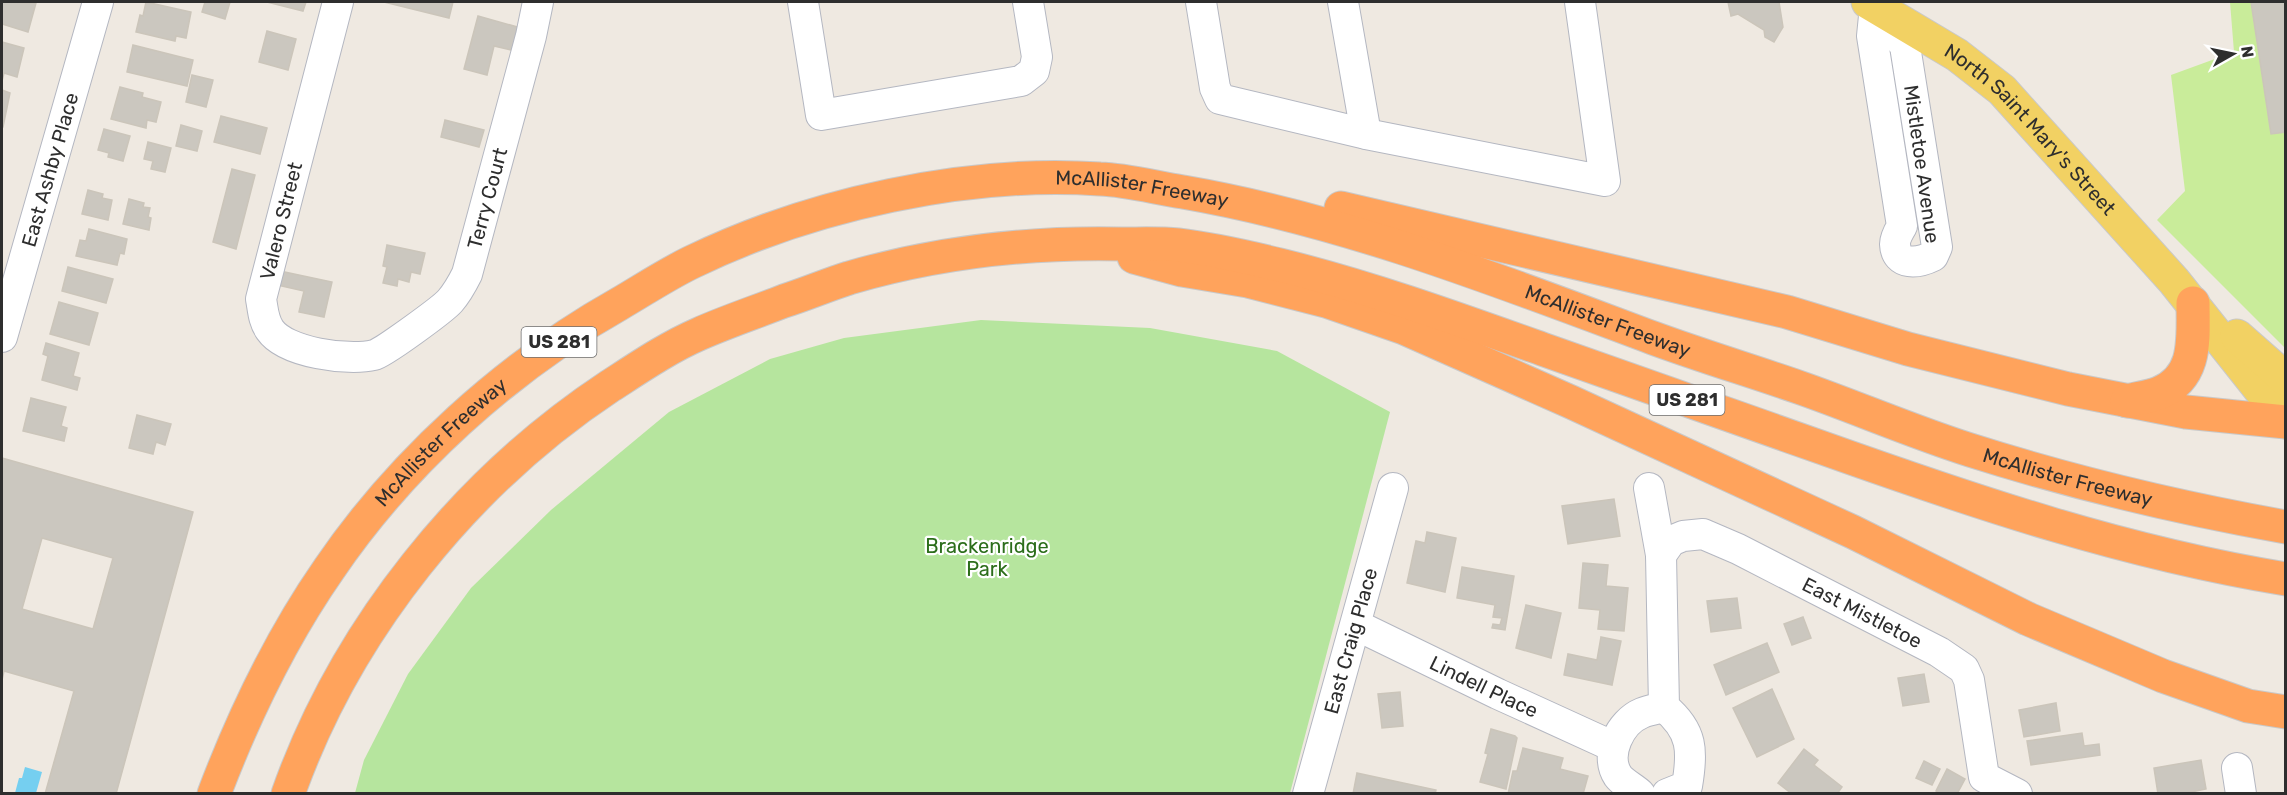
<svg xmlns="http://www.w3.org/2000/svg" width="2287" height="795" viewBox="0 0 2287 795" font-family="Rubik,sans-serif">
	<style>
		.green { fill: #b6e59e }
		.pitch { fill: #c9ec9a }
		.water { fill: #75cff0 }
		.building { fill: #cbc7bf; stroke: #cbc5ba; stroke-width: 1.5; fill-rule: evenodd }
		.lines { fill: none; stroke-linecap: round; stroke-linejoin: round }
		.minor-casing { stroke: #b4b7c1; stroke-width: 32 }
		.major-casing { stroke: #c9c9c9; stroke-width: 35 }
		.highway-casing { stroke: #c9c9c9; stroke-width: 35 }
		.minor { stroke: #fff; stroke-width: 30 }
		.major { stroke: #f2d163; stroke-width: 33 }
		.highway { stroke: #ffa35c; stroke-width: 33 }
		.labels { text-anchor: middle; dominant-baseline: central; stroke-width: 4.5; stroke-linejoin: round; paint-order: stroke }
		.shield { fill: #fff; stroke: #6d6d6d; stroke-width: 1.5 }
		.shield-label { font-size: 18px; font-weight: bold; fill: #2e2e2e }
		.street-label { font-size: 20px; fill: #2e2e2e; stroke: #fff }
		.park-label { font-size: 20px; fill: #2c6e1b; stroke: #fff }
	</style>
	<rect width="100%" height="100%" fill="#efe9e1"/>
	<!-- green -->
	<path class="green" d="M981 320 1150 328 1277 351 1390 412 1290 793H355L364 760 408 674 471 588 551 510 669 412 770 359 844 338Z"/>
	<!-- pitch -->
	<path class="pitch" d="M2230 2H2285V348L2157 220 2185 191 2171 75 2234 52Z"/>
	<!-- water -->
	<path class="water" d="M25 767 42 772 36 793H15L19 778H22Z"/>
	<!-- building -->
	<g class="building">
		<path d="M2 2 36 3 28 32 2 24Z"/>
		<path d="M146 2 191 12 186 38 176 36 175 41 136 32 140 15 143 16Z"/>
		<path d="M205 2H230L225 19 202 12Z"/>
		<path d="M267 2H306L303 11Z"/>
		<path d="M384 2H453L449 18Z"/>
		<path d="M1728 2H1779L1783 27 1774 42 1765 37 1764 30 1738 14 1731 16Z"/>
		<path d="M2251 2H2286V132L2271 134Z"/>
		<path d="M478 16 521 28 515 51 494 46 487 75 464 69Z"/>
		<path d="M267 31 296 39 288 70 259 62Z"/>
		<path d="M2 42 24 48 17 77 4 73 2 81Z"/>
		<path d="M133 45 193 60 187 86 127 72Z"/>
		<path d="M192 75 213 80 206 107 186 102Z"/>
		<path d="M120 87 143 93 142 97 161 102 156 122 147 120 146 128 111 119Z"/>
		<path d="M2 90 10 93 3 127H2Z"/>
		<path d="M221 116 267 128 260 154 214 142Z"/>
		<path d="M445 120 484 130 479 147 441 137Z"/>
		<path d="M181 125 202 131 197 151 176 146Z"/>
		<path d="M104 129 130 136 123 161 108 157 109 153 98 150Z"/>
		<path d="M148 142 171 148 165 172 151 169 153 161 144 159Z"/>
		<path d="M232 169 255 175 236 249 213 242Z"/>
		<path d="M88 190 103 194 102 198 112 200 108 220 82 214Z"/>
		<path d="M129 199 144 203 143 207 150 208 148 217 151 218 149 230 123 224Z"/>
		<path d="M89 229 127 239 124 254 120 253 117 265 76 256 80 240 86 241Z"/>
		<path d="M387 245 425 253 420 274 411 272 409 282 398 279 397 286 383 283 387 267 383 266Z"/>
		<path d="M68 267 113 279 106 303 62 291Z"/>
		<path d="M280 271 332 282 324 317 299 312 304 291 277 285Z"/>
		<path d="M59 302 98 313 89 345 50 334Z"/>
		<path d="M46 343 79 353 73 376 80 378 77 390 42 380 48 356 43 354Z"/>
		<path d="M31 398 66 407 61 426 67 428 64 441 23 431Z"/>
		<path d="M137 415 171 424 165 445 156 442 153 454 129 448Z"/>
		<path d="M2 458 193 512 116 794H45L74 691 4 671 2 680ZM42 538 113 558 93 629 22 609Z"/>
		<path d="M1614 499 1620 536 1568 544 1562 506Z"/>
		<path d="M1427 532 1456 538 1445 592 1407 583 1416 541 1425 543Z"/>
		<path d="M1583 563 1608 565 1606 586 1628 588 1624 631 1598 629 1600 610 1579 608Z"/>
		<path d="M1462 567 1514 576 1505 630 1492 628 1493 624 1500 625 1502 618 1493 617 1495 605 1457 598Z"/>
		<path d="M1737 598 1741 628 1711 632 1707 601Z"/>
		<path d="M1526 605 1561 613 1551 658 1516 648Z"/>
		<path d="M1803 617 1811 638 1792 645 1784 624Z"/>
		<path d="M1601 637 1621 641 1612 685 1564 675 1568 654 1597 660Z"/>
		<path d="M1767 643 1779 672 1726 695 1714 665Z"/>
		<path d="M1924 674 1929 702 1903 706 1898 678Z"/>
		<path d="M1772 689 1794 739 1757 757 1733 708Z"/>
		<path d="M1400 692 1403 726 1382 728 1378 694Z"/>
		<path d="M2056 703 2060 731 2024 737 2019 710Z"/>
		<path d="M1491 729 1515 736 1517 738 1506 789 1480 782 1488 754 1485 753Z"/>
		<path d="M2082 733 2084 746 2099 744 2100 755 2031 765 2027 741Z"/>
		<path d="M1523 748 1563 758 1560 769 1588 776 1583 794H1508L1513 771H1517Z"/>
		<path d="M1804 749 1818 760 1814 765 1842 787 1837 794H1792L1778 783Z"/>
		<path d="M2201 760 2206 789 2182 794H2158L2154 768Z"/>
		<path d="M1924 761 1940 769 1932 785 1916 778Z"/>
		<path d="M1947 769 1965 779 1957 794H1941L1936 791Z"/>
		<path d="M1357 773 1436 790 1435 794H1353Z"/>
	</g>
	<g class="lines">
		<!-- minor casing -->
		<g class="minor-casing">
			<g id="minor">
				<path id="s1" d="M338 2 261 299C263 309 263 320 270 330 286 353 348 361 374 355 383 353 443 309 450 301 457 293 462 284 467 274L531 36 538 2"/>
				<path d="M803 2 821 115 1021 81 1034 71 1037 57 1028 2"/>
				<path d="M1201 2 1215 88 1220 99 1366 134 1605 181 1580 2"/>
				<path d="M1343 2 1366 134"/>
				<path d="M1875 6 1872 36 1902 226C1899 231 1895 239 1895 244 1896 267 1919 263 1933 256L1937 247 1905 46 1877 9"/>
				<path id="s2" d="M2 337 98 2"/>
				<path d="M1649 488 1661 555 1664 707C1693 731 1693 751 1687 786L1667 794"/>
				<path id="s3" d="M1661 555 1671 541 1683 536 1703 534 1738 549 1939 652 1964 669 1969 680 1984 777 2017 794"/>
				<path id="s4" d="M1356 625 1498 694 1612 746"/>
				<path d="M2237 768 2241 794"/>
				<path id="s5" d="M1308 794 1393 488"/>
				<path d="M1640 794C1634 788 1623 783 1618 776 1604 755 1620 722 1642 713 1649 710 1657 709 1664 707"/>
			</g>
		</g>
		<!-- major casing -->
		<g class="major-casing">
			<g id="major">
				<path id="s6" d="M1868 2 1957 55 2002 90 2174 281 2286 422"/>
				<path d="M2237 336 2286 379"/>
			</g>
		</g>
		<!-- highway casing -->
		<g class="highway-casing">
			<g id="highway">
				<path d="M1341 208 1787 312 1908 349 2068 389 2186 412 2286 422"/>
				<path d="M1134 257 1182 270 1248 281 1326 301 1404 328 1571 402 1853 532 2028 619 2163 676 2248 706 2286 712"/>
				<path d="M2127 401C2138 398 2149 397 2159 393 2198 377 2193 338 2193 303"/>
				<path id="s7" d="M214 794C244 715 281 638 329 569 401 463 507 367 619 304 643 290 667 274 692 262 812 204 967 170 1100 179 1128 180 1156 188 1183 192 1345 220 1500 281 1653 338 1702 356 1752 371 1801 388 1858 408 1913 432 1970 450 2074 483 2179 508 2286 527"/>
				<path d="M288 794C346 630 465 482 610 386 638 368 667 348 699 334 726 322 756 312 784 301 806 294 827 285 849 278 938 252 1029 242 1121 244 1140 244 1160 243 1178 245 1212 249 1247 257 1280 265 1369 287 1455 318 1542 349 1635 382 1729 415 1823 448 1975 502 2126 553 2286 579"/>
			</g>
		</g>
		<!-- minor -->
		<use href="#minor" class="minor"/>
		<!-- major -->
		<use href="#major" class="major"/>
		<!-- highway -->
		<use href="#highway" class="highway"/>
	</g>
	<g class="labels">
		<!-- shield labels -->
		<g class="shield">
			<rect x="521.5" y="327" width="75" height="30" rx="4.5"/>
			<rect x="1649.5" y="385" width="75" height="30" rx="4.5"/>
		</g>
		<g class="shield-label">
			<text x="559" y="342">US 281</text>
			<text x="1687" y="400">US 281</text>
		</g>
		<!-- street labels -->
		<g class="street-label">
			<text stroke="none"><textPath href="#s6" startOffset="208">North Saint Mary's Street</textPath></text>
			<text transform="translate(1922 164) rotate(82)">Mistletoe Avenue</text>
			<text stroke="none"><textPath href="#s2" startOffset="174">East Ashby Place</textPath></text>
			<text stroke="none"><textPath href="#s7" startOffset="1197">McAllister Freeway</textPath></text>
			<text stroke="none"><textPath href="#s1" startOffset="654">Terry Court</textPath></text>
			<text transform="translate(281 221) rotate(-76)">Valero Street</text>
			<text stroke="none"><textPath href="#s7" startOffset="1683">McAllister Freeway</textPath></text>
			<text stroke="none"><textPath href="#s7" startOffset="423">McAllister Freeway</textPath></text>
			<text stroke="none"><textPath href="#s7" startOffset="2169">McAllister Freeway</textPath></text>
			<text stroke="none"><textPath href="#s3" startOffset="228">East Mistletoe</textPath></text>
			<text stroke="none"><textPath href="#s5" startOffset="159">East Craig Place</textPath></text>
			<text stroke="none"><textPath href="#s4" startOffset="142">Lindell Place</textPath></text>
		</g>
		<!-- park labels -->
		<g class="park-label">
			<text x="987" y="546">Brackenridge<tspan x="987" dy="23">Park</tspan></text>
		</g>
	</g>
	<!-- border -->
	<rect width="2287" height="795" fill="none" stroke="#2e2e2e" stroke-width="6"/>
	<!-- north arrow -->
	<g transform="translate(2233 54) rotate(81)" stroke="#ffffff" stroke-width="4.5" paint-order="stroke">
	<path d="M0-4.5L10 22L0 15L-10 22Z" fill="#2e2e2e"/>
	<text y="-9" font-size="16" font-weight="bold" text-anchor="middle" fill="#2e2e2e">N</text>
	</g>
</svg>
